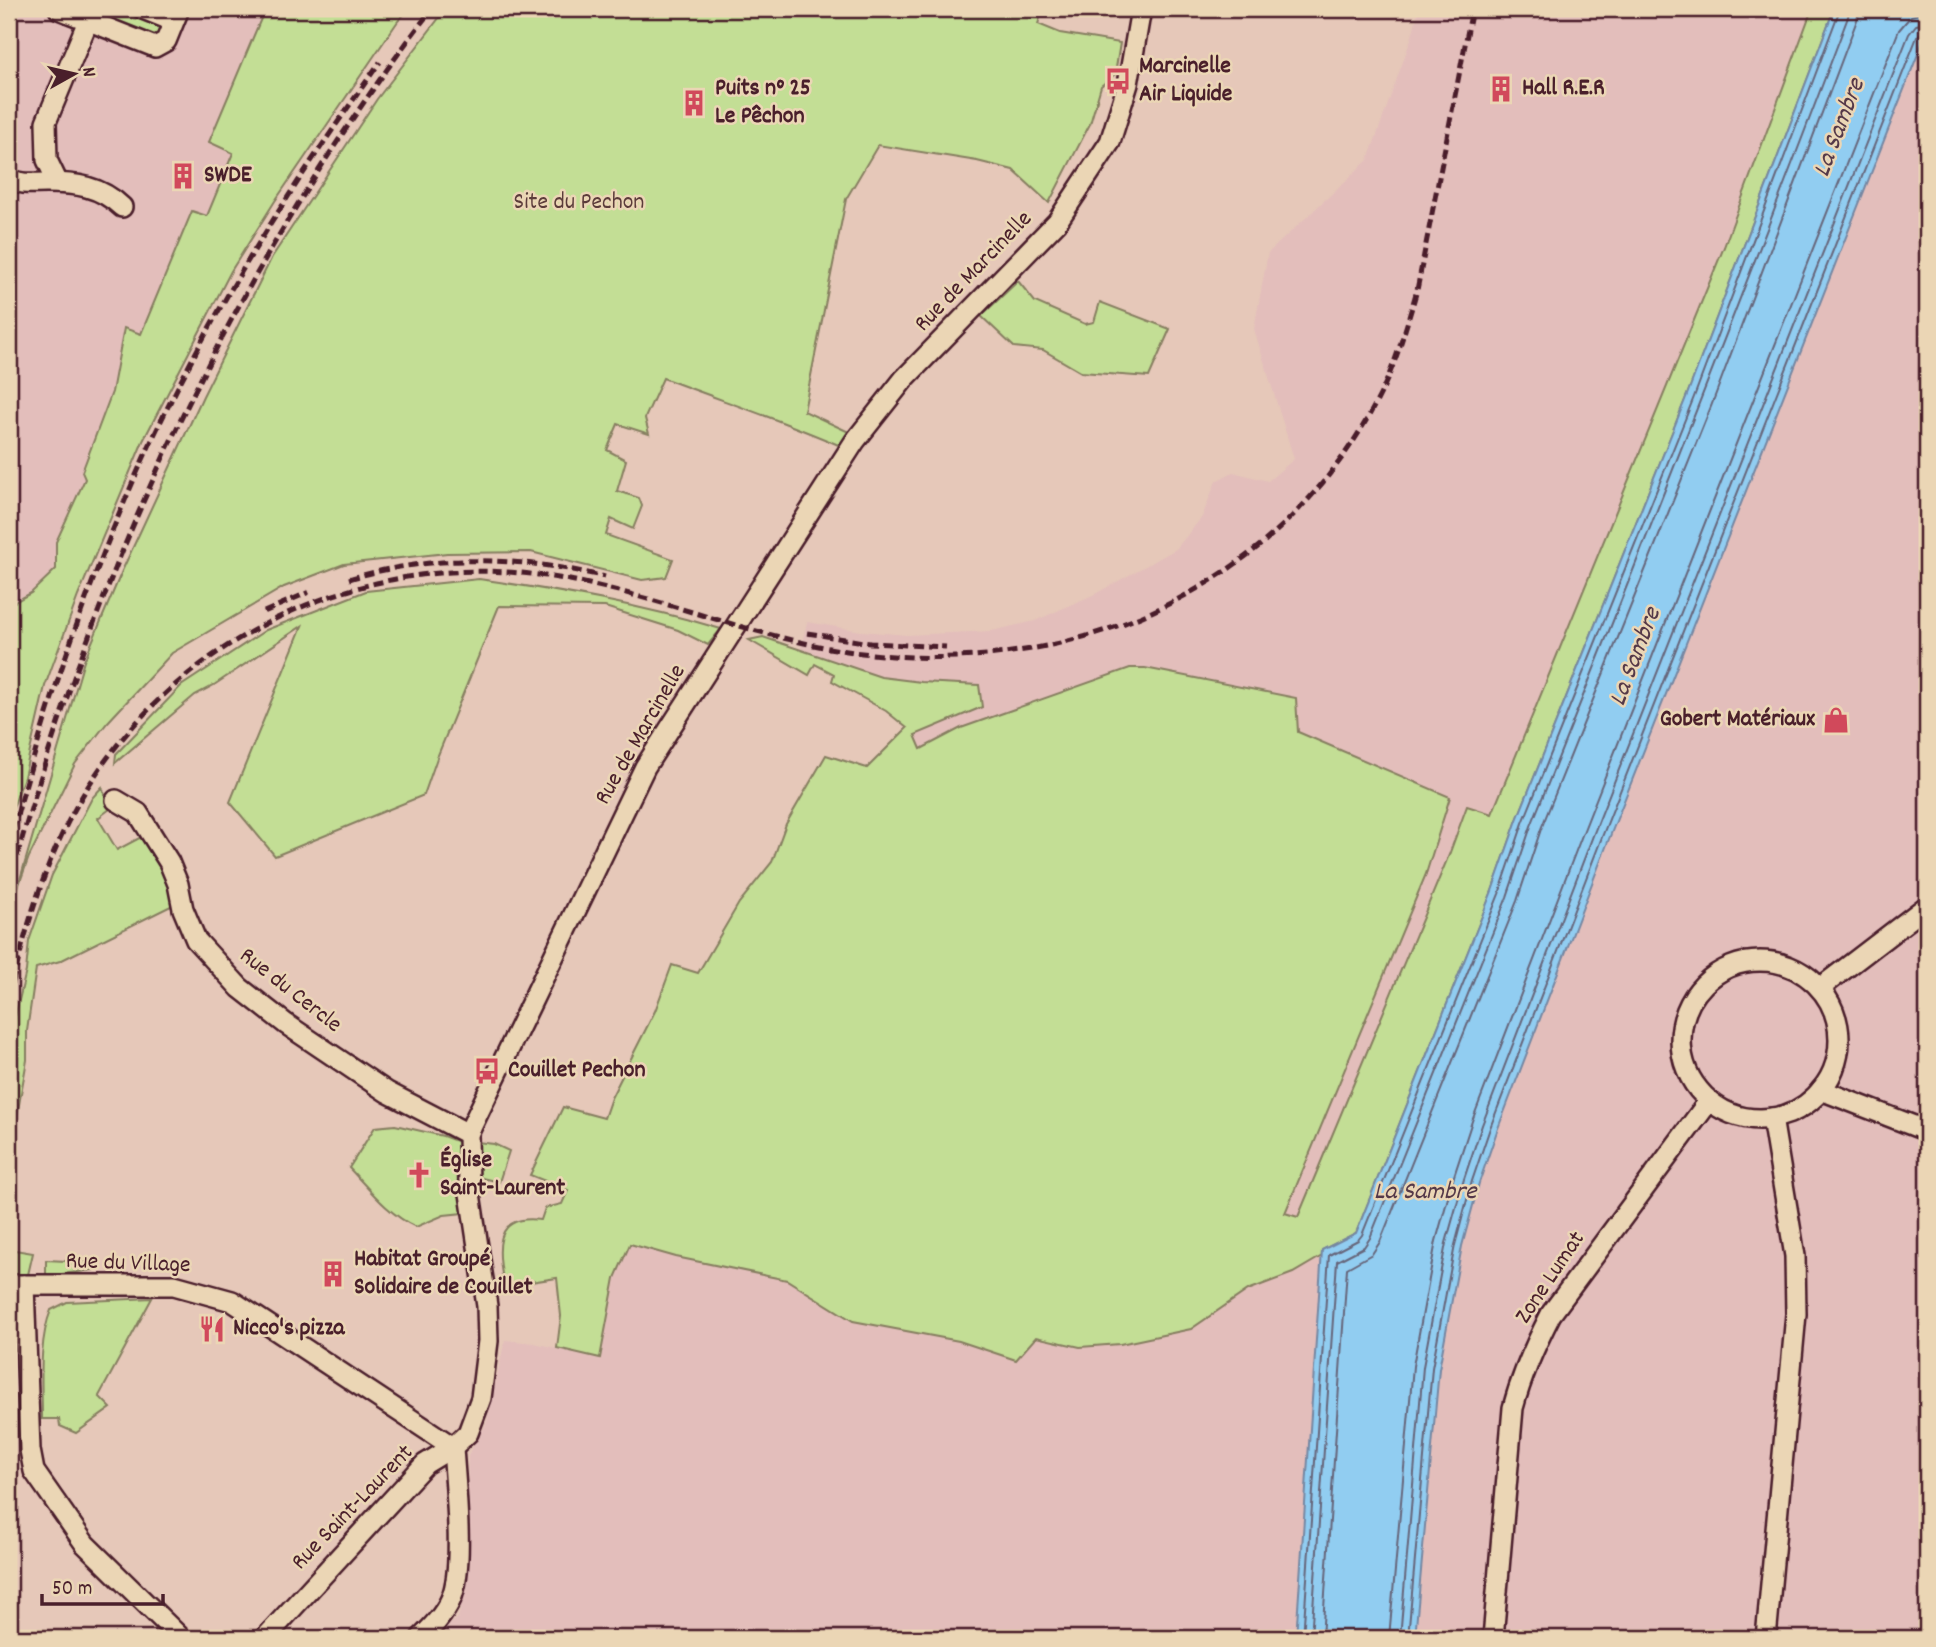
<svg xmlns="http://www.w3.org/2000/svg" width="1936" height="1647" viewBox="0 0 1936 1647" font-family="Dekko,sans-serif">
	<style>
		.built { fill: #e3bebb }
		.green { fill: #c3de95; stroke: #867e60; stroke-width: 2 }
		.water { fill: #91cdf1; stroke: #7587a2; stroke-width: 2 }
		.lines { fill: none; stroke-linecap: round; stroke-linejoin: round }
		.shore { stroke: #66657a; stroke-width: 2 }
		.street-casing { stroke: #4a1f2b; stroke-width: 24 }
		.street { stroke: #ebd6b5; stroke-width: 19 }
		.rail { stroke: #4a1f2b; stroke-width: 5; stroke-dasharray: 10 5; stroke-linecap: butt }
		.labels { text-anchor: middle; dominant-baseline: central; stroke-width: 5; stroke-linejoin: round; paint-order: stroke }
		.poi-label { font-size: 24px; font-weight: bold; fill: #4a1f2b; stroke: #ebd6b5; text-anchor: start }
		.park-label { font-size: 24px; fill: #5c3c3b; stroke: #ebd6b5 }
		.street-label { font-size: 24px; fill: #4a1f2b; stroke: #ebd6b5 }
		.water-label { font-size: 26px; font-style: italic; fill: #553949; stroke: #ebd6b5 }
	</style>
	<rect width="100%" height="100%" fill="#e6c8b9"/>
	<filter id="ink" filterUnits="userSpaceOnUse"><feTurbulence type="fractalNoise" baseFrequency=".0143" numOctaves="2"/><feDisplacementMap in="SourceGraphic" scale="14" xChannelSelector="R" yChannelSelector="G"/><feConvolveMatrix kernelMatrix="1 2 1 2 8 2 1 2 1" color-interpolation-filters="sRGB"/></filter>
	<g filter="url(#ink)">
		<!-- built -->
		<g class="built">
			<path d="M9 9H265L209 142 233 152 207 217 192 211 140 335 124 328 112 392 82 472 86 478 56 542V569L31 593 9 605Z"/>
			<path d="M1419 9H1812L1724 247 1492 814 1467 807 1449 855 1298 1217 1285 1213 1426 874 1450 797 1298 732 1130 668 961 728 921 749 914 735 981 707 979 685 921 682 881 677 800 651 807 622 861 631 907 635 992 631 1035 621 1095 594 1176 549 1202 517 1216 481 1233 472 1268 481 1294 459 1254 329 1268 253 1368 160 1412 36Z"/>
			<path d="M1924 39 1927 40V1638H1414L1439 1369 1462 1246 1479 1183 1497 1131 1609 839Z"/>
			<path d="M629 1244 689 1260 787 1280 853 1321 959 1341 1016 1360 1036 1337 1080 1347 1120 1344 1191 1329 1248 1290 1293 1273 1322 1256 1295 1638H432L458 1618 465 1591 468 1455 486 1424 505 1340 534 1343 600 1358 615 1278Z"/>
		</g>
		<!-- green -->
		<g class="green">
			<path d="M77 9C102 9 146 6 162 29L161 37 153 40Z"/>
			<path d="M265 9H409L398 21 275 201 231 271 143 441 78 596 45 686 24 777 9 819V605L31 593 56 569V542L85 479 82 472 112 392 124 328 141 334 192 211 207 216 233 153 209 142Z"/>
			<path d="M446 9H1043L1038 24 1060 33 1120 43 1115 74 1101 86 1090 124 1049 203 1013 170 977 161 878 145 846 199 804 411 851 433 843 447C784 421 723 401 663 378L645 418 649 434 618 424 607 450 626 460 617 491 639 498 642 506 633 529 611 519 606 535 673 559 666 577 642 580 531 552 447 553 344 564 284 587 172 653 107 723 75 764 29 857 16 893 84 661 122 571 203 396 272 257 377 99Z"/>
			<path d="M1812 9H1834L1687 395 1517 820 1492 891 1356 1233 1322 1250V1256L1293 1273 1248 1290 1191 1329 1120 1344 1080 1347 1036 1337 1016 1360 959 1341 853 1321 787 1280 676 1257 630 1244 615 1278 600 1358 557 1348 561 1316 557 1278 504 1286C498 1252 491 1213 541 1220L545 1208 562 1204 568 1190 530 1175 563 1107 604 1118 611 1098 655 1011 672 965 698 973 739 903 772 862 786 824 826 755 867 768 907 728 886 711 832 681 834 674 815 664 809 675 749 640 763 637 881 677 921 682 979 685 982 707 915 735 921 749 961 728 1130 668H1145L1296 698 1298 732 1450 797 1426 874 1285 1213 1298 1217 1449 855 1467 806 1492 814 1724 247Z"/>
			<path d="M1018 281 1035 302 1085 324 1094 322 1100 302 1170 329 1149 377 1081 372 1043 350 1014 347 981 316Z"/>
			<path d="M479 579C561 591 642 605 721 629L708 645 678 630 605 607 499 606 438 755 424 795 275 856 230 802 302 626 214 685 195 695 115 763 116 754 181 686 266 630 366 591Z"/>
			<path d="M102 787 110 809 98 818 117 850 147 834 175 904 60 961 36 968 27 1031V1060L9 1160V1042L26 971 29 941 52 875 92 798Z"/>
			<path d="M395 1125 443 1136 459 1142 463 1213 444 1215 416 1227C389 1215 369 1189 349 1168L375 1127Z"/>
			<path d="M468 1141 494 1144 509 1151 499 1182 469 1175Z"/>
			<path d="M9 1249 33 1253 27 1279 9 1278Z"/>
			<path d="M46 1260 87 1262 93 1270 46 1276Z"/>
			<path d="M152 1298 99 1396 111 1408 76 1433 60 1426 59 1419H42C42 1383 38 1343 51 1310L67 1302Z"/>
		</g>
		<!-- water -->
		<path class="water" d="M1834 9H1927V31L1609 839 1497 1131 1479 1183 1462 1246 1439 1369 1415 1638H1296L1322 1250 1356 1233 1492 891 1517 820 1687 395Z"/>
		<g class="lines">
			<!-- shore -->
			<g class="shore">
				<path d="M1303 1638 1329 1255 1358 1240 1362 1235 1499 894 1523 823 1694 397 1840 9"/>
				<path d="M1311 1638 1337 1261 1364 1247 1370 1238 1507 897 1531 826C1639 557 1746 288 1848 17L1849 9"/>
				<path d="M1322 1638 1347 1268 1372 1254 1380 1242 1517 901 1541 829 1712 404 1857 20 1859 9"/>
				<path d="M1389 1638 1413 1366 1436 1241 1454 1176 1472 1121 1584 830 1899 30 1911 16 1927 12"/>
				<path d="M1400 1638 1423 1367 1446 1243 1464 1179 1482 1125 1594 833 1909 34 1916 25 1927 23"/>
				<path d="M1408 1638 1432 1368 1455 1245 1472 1181 1490 1128 1602 837 1917 37 1922 32 1927 31"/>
			</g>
			<!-- street casing -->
			<g class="street-casing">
				<g id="street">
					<path d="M59 9 155 47 166 41 179 9"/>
					<path d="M143 9 173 21"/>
					<path d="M9 179C22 185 32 183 46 183 76 183 100 186 122 207"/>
					<path d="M58 183 47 160 46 122 88 21"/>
					<path d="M116 800 138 813 169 862 178 884 183 909 196 940 240 988 286 1024 387 1092 468 1134"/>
					<circle cx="1760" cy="1040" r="79"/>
					<path d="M1820 988 1927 906"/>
					<path d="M1821 1090 1927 1131"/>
					<path d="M9 1285H174L232 1301 453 1447"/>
					<path d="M24 1285 30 1450 34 1471 85 1544 181 1638"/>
					<path d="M265 1638 425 1464 453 1447 468 1433 481 1398 488 1341 487 1306 469 1187 468 1134 645 767 855 441 904 379 1057 222 1110 142 1128 84 1141 9"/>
					<path d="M421 1638C432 1627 444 1615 451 1599 465 1567 455 1484 453 1447"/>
					<path d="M1493 1638 1513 1408C1522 1374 1535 1345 1551 1314L1709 1101"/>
					<path d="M1766 1638 1796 1314 1795 1256 1772 1118"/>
				</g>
			</g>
			<!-- street -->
			<use href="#street" class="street"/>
			<!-- rail -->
			<g class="rail">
				<path d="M349 579C432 554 521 556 605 577"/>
				<path d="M264 612 309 592"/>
				<path d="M807 633 870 643 946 647"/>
				<path d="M9 845C52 684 107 523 184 375 240 266 308 163 380 62"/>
				<path d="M9 885C95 570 232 268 432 9"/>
				<path d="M9 998C26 927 46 856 84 793 179 634 370 547 552 577 660 594 762 643 871 654 1080 677 1285 585 1381 393 1397 360 1407 324 1417 290L1472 9"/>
			</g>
		</g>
	</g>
	<!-- icons -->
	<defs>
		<g id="bus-bare" transform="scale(2.1)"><path d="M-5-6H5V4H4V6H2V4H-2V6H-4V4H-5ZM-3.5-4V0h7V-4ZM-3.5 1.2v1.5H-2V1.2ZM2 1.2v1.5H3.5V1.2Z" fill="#d1495b" stroke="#ebd6b5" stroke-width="2.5" paint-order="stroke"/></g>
		<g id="building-bare" transform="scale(2.1)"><path d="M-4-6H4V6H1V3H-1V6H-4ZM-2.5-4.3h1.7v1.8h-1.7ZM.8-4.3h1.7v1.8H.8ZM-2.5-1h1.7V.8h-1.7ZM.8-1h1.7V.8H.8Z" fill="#d1495b" stroke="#ebd6b5" stroke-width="2.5" paint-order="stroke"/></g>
		<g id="shop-bare" transform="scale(2.1)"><path d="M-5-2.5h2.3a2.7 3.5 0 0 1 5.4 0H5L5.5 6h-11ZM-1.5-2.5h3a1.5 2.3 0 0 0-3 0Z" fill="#d1495b" stroke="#ebd6b5" stroke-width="2.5" paint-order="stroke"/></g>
		<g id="church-bare" transform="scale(2.1)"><path d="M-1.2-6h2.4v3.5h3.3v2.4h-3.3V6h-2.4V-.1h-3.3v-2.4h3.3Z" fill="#d1495b" stroke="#ebd6b5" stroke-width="2.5" paint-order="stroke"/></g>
		<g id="restaurant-bare" transform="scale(2.1)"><path d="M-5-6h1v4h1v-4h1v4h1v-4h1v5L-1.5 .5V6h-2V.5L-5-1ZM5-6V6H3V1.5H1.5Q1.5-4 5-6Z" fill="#d1495b" stroke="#ebd6b5" stroke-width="2.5" paint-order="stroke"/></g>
	</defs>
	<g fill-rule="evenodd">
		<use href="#bus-bare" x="1118" y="81"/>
		<use href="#building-bare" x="1501" y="89"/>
		<use href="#building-bare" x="694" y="103"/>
		<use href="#building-bare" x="183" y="176"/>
		<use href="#shop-bare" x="1836" y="720"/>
		<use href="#bus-bare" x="487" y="1071"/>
		<use href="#church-bare" x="419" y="1175"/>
		<use href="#building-bare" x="333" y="1274"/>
		<use href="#restaurant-bare" x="212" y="1329"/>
	</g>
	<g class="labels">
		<!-- poi labels -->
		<g class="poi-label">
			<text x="1139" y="67">Marcinelle<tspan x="1139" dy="28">Air Liquide</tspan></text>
			<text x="715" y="89">Puits n° 25<tspan x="715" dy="28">Le Pêchon</tspan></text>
			<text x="1522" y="89">Hall R.E.R</text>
			<text x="204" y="176">SWDE</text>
			<text x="1815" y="720" text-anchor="end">Gobert Matériaux</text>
			<text x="508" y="1071">Couillet Pechon</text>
			<text x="440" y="1161">Église<tspan x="440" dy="28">Saint-Laurent</tspan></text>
			<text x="354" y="1260">Habitat Groupé<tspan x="354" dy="28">Solidaire de Couillet</tspan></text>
			<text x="233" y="1329">Nicco's pizza</text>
		</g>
		<!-- park labels -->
		<g class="park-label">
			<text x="579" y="203">Site du Pechon</text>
		</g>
		<!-- street labels -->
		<g class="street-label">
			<text transform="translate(974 272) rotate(-46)">Rue de Marcinelle</text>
			<text transform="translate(641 735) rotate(-60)">Rue de Marcinelle</text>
			<text transform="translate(290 991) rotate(38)">Rue du Cercle</text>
			<text transform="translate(128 1264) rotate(2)">Rue du Village</text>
			<text transform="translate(1551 1278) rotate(-56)">Zone Lumat</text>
			<text transform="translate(353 1508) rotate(-46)">Rue Saint-Laurent</text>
		</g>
		<!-- water labels -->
		<g class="water-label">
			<text transform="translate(1840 128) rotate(-69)">La Sambre</text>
			<text transform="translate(1636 657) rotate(-69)">La Sambre</text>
			<text x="1425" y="1192">La Sambre</text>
		</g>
	</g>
	<!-- margin -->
	<rect width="1936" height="1647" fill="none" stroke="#ebd6b5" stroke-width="35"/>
	<rect x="18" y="18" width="1901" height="1612" fill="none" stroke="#4a1f2b" stroke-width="2.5" filter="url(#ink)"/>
	<!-- north arrow -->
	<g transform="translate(74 74) rotate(82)" stroke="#ebd6b5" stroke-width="5" paint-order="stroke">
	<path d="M0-5L12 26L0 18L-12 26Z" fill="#4a1f2b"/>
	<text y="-10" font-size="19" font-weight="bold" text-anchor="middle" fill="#4a1f2b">N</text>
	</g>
	<!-- scale -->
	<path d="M42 1594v10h121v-10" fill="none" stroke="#4a1f2b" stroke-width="3.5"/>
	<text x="52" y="1594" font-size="21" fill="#4a1f2b" stroke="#ebd6b5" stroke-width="5" paint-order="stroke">50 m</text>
</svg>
